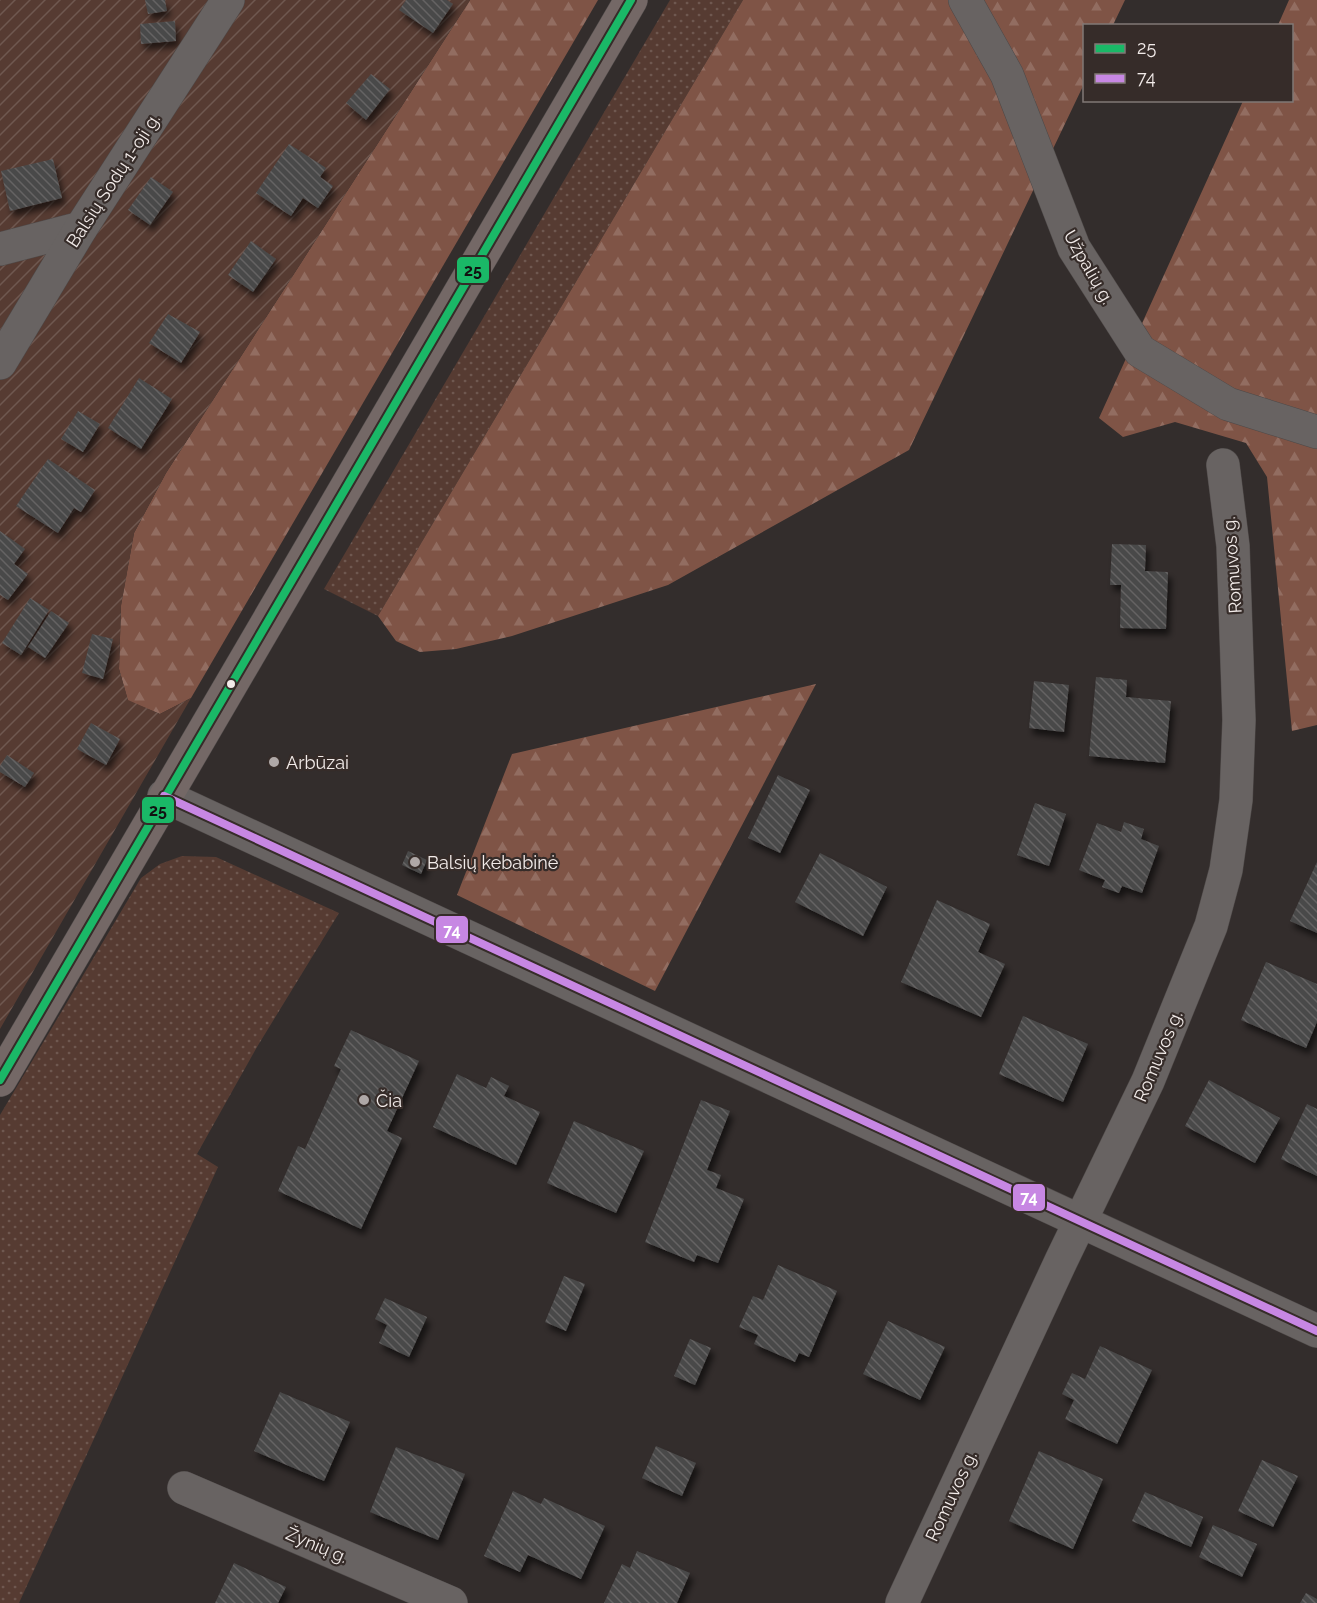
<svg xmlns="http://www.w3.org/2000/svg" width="1317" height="1603" viewBox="0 0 1317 1603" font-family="Raleway,sans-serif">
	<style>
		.grass { fill: url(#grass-dots) }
		.forest { fill: url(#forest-firs) }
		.garden { fill: url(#garden-furrows) }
		.building { fill: url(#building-back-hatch); filter: url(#shadow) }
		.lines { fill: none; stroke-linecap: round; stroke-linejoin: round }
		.minor-casing { stroke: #4e4948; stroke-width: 34 }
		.major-casing { stroke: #4e4948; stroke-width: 34 }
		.minor { stroke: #686362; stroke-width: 33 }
		.major { stroke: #746866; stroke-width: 33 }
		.bus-1-casing { stroke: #362c29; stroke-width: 12 }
		.bus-2-casing { stroke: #362c29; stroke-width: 12 }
		.bus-1 { stroke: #1ab867; stroke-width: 8 }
		.bus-2 { stroke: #c787e3; stroke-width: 8 }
		.bus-dot { fill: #f2ebe9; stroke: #362c29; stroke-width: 2 }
		.poi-dot { fill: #afa8a7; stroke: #362c29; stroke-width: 2 }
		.labels { text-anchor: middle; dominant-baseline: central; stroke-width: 4.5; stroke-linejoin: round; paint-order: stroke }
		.street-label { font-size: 18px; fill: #f2ebe9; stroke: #362c29 }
		.poi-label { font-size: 18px; fill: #f2ebe9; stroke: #362c29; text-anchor: start }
		.line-badge { stroke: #362c29; stroke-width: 2 }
		.badge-label { font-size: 16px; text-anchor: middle; font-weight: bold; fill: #fff }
		.pale-badge-label { font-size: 16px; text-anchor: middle; font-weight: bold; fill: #111 }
	</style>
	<defs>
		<pattern id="grass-dots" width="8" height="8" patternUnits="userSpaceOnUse" patternTransform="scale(1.5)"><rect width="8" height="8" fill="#563b32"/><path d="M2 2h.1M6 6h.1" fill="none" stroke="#6f5850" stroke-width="1.8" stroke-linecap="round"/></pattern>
		<pattern id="forest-firs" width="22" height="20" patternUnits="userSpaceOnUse" patternTransform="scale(1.5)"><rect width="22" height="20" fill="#7f5446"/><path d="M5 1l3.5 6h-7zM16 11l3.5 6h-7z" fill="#926d61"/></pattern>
		<pattern id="garden-furrows" width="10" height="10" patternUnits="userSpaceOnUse" patternTransform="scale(1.5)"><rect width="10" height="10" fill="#563b32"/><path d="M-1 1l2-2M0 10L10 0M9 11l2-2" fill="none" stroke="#6f5850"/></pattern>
		<pattern id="building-back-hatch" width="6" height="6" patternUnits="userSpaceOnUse" patternTransform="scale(1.5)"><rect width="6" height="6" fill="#4a4949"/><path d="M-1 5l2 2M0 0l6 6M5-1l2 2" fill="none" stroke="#656363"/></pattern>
		<filter id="shadow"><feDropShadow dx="3.5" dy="6" stdDeviation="3" flood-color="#0009"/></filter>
	</defs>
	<rect width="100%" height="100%" fill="#332d2c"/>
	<!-- grass -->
	<g class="grass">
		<path d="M670 0H743L378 616 324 589Z"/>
		<path d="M182 856 216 857 339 913 257 1047 197 1154 218 1167 19 1603H0V1115L141 878 160 864Z"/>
	</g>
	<!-- forest -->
	<g class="forest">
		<path d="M470 0H598L191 698 160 714 128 701 119 669 121 605 134 533 166 473Z"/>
		<path d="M743 0H1125L1113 25 1084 26V84L909 450 668 585 512 636 456 649 420 652 396 641 378 616Z"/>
		<path d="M1289 0H1317V725L1292 731 1267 477 1246 443 1175 422 1123 437 1099 418 1243 101 1292 100V26L1278 25Z"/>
		<path d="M816 684 655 991 457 895 512 754Z"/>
	</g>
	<!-- garden -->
	<path class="garden" d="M0 0H470L166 473 134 533 121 606 119 669 128 700 160 714 191 698 0 1029Z"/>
	<!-- building -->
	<g class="building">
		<path d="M145 0H165L167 11 148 14Z"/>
		<path d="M406 0H447L453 4 433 33 399 10Z"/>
		<path d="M175 21 176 41 141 44 140 24Z"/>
		<path d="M371 74 390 89 366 120 346 103Z"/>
		<path d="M289 144 326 168 320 177 333 186 318 208 303 198 291 216 256 193Z"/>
		<path d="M53 159 62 198 10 211 1 171Z"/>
		<path d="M151 177 173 192 150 225 128 210Z"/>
		<path d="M251 241 276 259 253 292 228 275Z"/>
		<path d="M168 314 200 332 181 363 149 343Z"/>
		<path d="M139 378 172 399 141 449 108 428Z"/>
		<path d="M78 411 100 424 83 452 61 439Z"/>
		<path d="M48 459 95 490 81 512 74 508 58 533 16 506Z"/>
		<path d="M0 531 25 549 14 564 28 574 8 600 0 595Z"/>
		<path d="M1112 544 1146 545 1145 571 1168 572 1166 629 1120 628 1121 585H1110Z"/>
		<path d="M30 598 49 610 21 655 2 643Z"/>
		<path d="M51 611 69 623 45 658 28 647Z"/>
		<path d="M92 634 113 639 103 679 82 673Z"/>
		<path d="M1096 677 1127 680 1126 697 1171 701 1165 763 1089 756Z"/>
		<path d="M1034 681 1069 685 1064 732 1029 728Z"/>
		<path d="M91 723 120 739 106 765 77 749Z"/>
		<path d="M7 755 34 773 25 787 0 772V766Z"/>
		<path d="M778 775 810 790 780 853 748 838Z"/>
		<path d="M1035 803 1066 814 1049 866 1017 855Z"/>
		<path d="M1124 822 1144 829 1141 839 1159 846 1142 893 1122 886 1119 893 1102 887 1105 880 1079 870 1097 823 1121 832Z"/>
		<path d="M408 851 427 860 421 874 402 865Z"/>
		<path d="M820 853 887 887 863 936 795 902Z"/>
		<path d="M1317 862V933L1290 921Z"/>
		<path d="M937 900 990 924 978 952 1005 964 981 1017 901 982Z"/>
		<path d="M1266 962 1317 984V1022L1306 1048 1241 1020Z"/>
		<path d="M1023 1016 1088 1044 1063 1102 999 1074Z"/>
		<path d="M351 1030 419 1061 387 1131 402 1138 361 1229 278 1191 298 1146 305 1149 341 1069 334 1066Z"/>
		<path d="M457 1074 486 1088 491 1077 509 1086 504 1096 540 1112 516 1165 433 1127Z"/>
		<path d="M1209 1080 1280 1118 1255 1163 1185 1126Z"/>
		<path d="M701 1100 730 1111 707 1170 721 1175 716 1188 744 1199 718 1263 697 1255 694 1262 645 1242Z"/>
		<path d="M1307 1104 1317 1109V1176L1281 1159Z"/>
		<path d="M574 1121 644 1151 616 1213 547 1183Z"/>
		<path d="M778 1265 837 1291 809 1357 799 1353 795 1362 754 1344 758 1335 739 1327 753 1296 763 1300Z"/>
		<path d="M564 1276 585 1284 566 1331 545 1322Z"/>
		<path d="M385 1298 427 1317 409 1357 379 1343 387 1325 375 1319Z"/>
		<path d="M888 1321 945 1347 920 1400 863 1374Z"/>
		<path d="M690 1339 711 1348 695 1385 674 1376Z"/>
		<path d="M1100 1346 1152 1370 1117 1444 1065 1419 1074 1400 1062 1394 1072 1373 1085 1379Z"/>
		<path d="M280 1392 350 1422 324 1481 254 1451Z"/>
		<path d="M656 1446 696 1463 682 1496 642 1478Z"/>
		<path d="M396 1447 465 1474 438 1540 370 1512Z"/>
		<path d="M1039 1451 1103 1479 1073 1549 1009 1521Z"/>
		<path d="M1262 1460 1298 1476 1273 1527 1238 1511Z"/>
		<path d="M513 1491 541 1504 544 1498 605 1526 581 1579 528 1555 520 1572 484 1556Z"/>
		<path d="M1145 1492 1203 1517 1191 1547 1132 1521Z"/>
		<path d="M1213 1525 1257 1544 1242 1577 1199 1557Z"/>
		<path d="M637 1551 690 1573 677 1603H604L622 1564 630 1568Z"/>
		<path d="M234 1563 286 1587 278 1603H215Z"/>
		<path d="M1306 1593 1317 1599V1603H1300Z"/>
	</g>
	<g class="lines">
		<!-- minor casing -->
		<g class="minor-casing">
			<g id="minor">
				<path d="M965 0 1007 75 1074 248 1140 351 1228 404 1317 432"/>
				<path d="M0 249 81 228"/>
				<path d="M0 363 81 228 228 0"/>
				<path d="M164 796 1317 1331"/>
				<path d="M184 1488 451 1603"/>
				<path d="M902 1603 1061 1261 1148 1081 1211 926 1226 870 1236 800 1239 720 1233 546 1223 465"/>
			</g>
		</g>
		<!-- major casing -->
		<g class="major-casing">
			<path id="major" d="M0 1080 631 0"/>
		</g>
		<!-- minor -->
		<use href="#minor" class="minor"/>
		<!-- major -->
		<use href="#major" class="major"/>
		<!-- bus-1 casing -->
		<g class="bus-1-casing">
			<path id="bus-1" d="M0 1080 631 0"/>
		</g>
		<!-- bus-2 casing -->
		<g class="bus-2-casing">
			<path id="bus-2" d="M164 796 1317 1331"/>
		</g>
		<!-- bus-1 -->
		<use href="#bus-1" class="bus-1"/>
		<!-- bus-2 -->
		<use href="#bus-2" class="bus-2"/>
	</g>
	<!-- markers -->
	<circle class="bus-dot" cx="231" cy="684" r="5"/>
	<g class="poi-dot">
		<circle cx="274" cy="762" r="6"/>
		<circle cx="415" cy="862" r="6"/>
		<circle cx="364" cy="1100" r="6"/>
	</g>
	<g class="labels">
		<!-- street labels -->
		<g class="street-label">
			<text transform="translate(113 180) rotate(-57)">Balsių Sodų 1-oji g.</text>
			<text transform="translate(1089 267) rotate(60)">Užpalių g.</text>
			<text transform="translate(1232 565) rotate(-94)">Romuvos g.</text>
			<text transform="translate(1158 1056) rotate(-67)">Romuvos g.</text>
			<text transform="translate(951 1496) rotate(-65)">Romuvos g.</text>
			<text transform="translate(317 1545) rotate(23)">Žynių g.</text>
		</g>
		<!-- poi labels -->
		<g class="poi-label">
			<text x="286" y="762">Arbūzai</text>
			<text x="427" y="862">Balsių kebabinė</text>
			<text x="376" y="1100">Čia</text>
		</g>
	</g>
	<g class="line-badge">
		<rect x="456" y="256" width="34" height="28" rx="6" fill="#1ab867"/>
		<rect x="141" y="796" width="34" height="28" rx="6" fill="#1ab867"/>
		<rect x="435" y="915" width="34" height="29" rx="6" fill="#c787e3"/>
		<rect x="1012" y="1183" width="34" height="29" rx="6" fill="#c787e3"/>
	</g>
	<g class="badge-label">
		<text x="452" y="936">74</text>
		<text x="1029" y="1203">74</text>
	</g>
	<g class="pale-badge-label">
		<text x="473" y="276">25</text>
		<text x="158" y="816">25</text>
	</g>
	<!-- legend -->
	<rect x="1083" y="24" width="210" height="78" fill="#362c29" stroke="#817876" stroke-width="1.5"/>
	<rect x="1095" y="44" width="30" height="9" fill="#1ab867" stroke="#817876" stroke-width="1.5"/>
	<text x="1137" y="54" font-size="18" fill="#f2ebe9">25</text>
	<rect x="1095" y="74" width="30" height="9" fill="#c787e3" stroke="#817876" stroke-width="1.5"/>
	<text x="1137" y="84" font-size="18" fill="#f2ebe9">74</text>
</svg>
